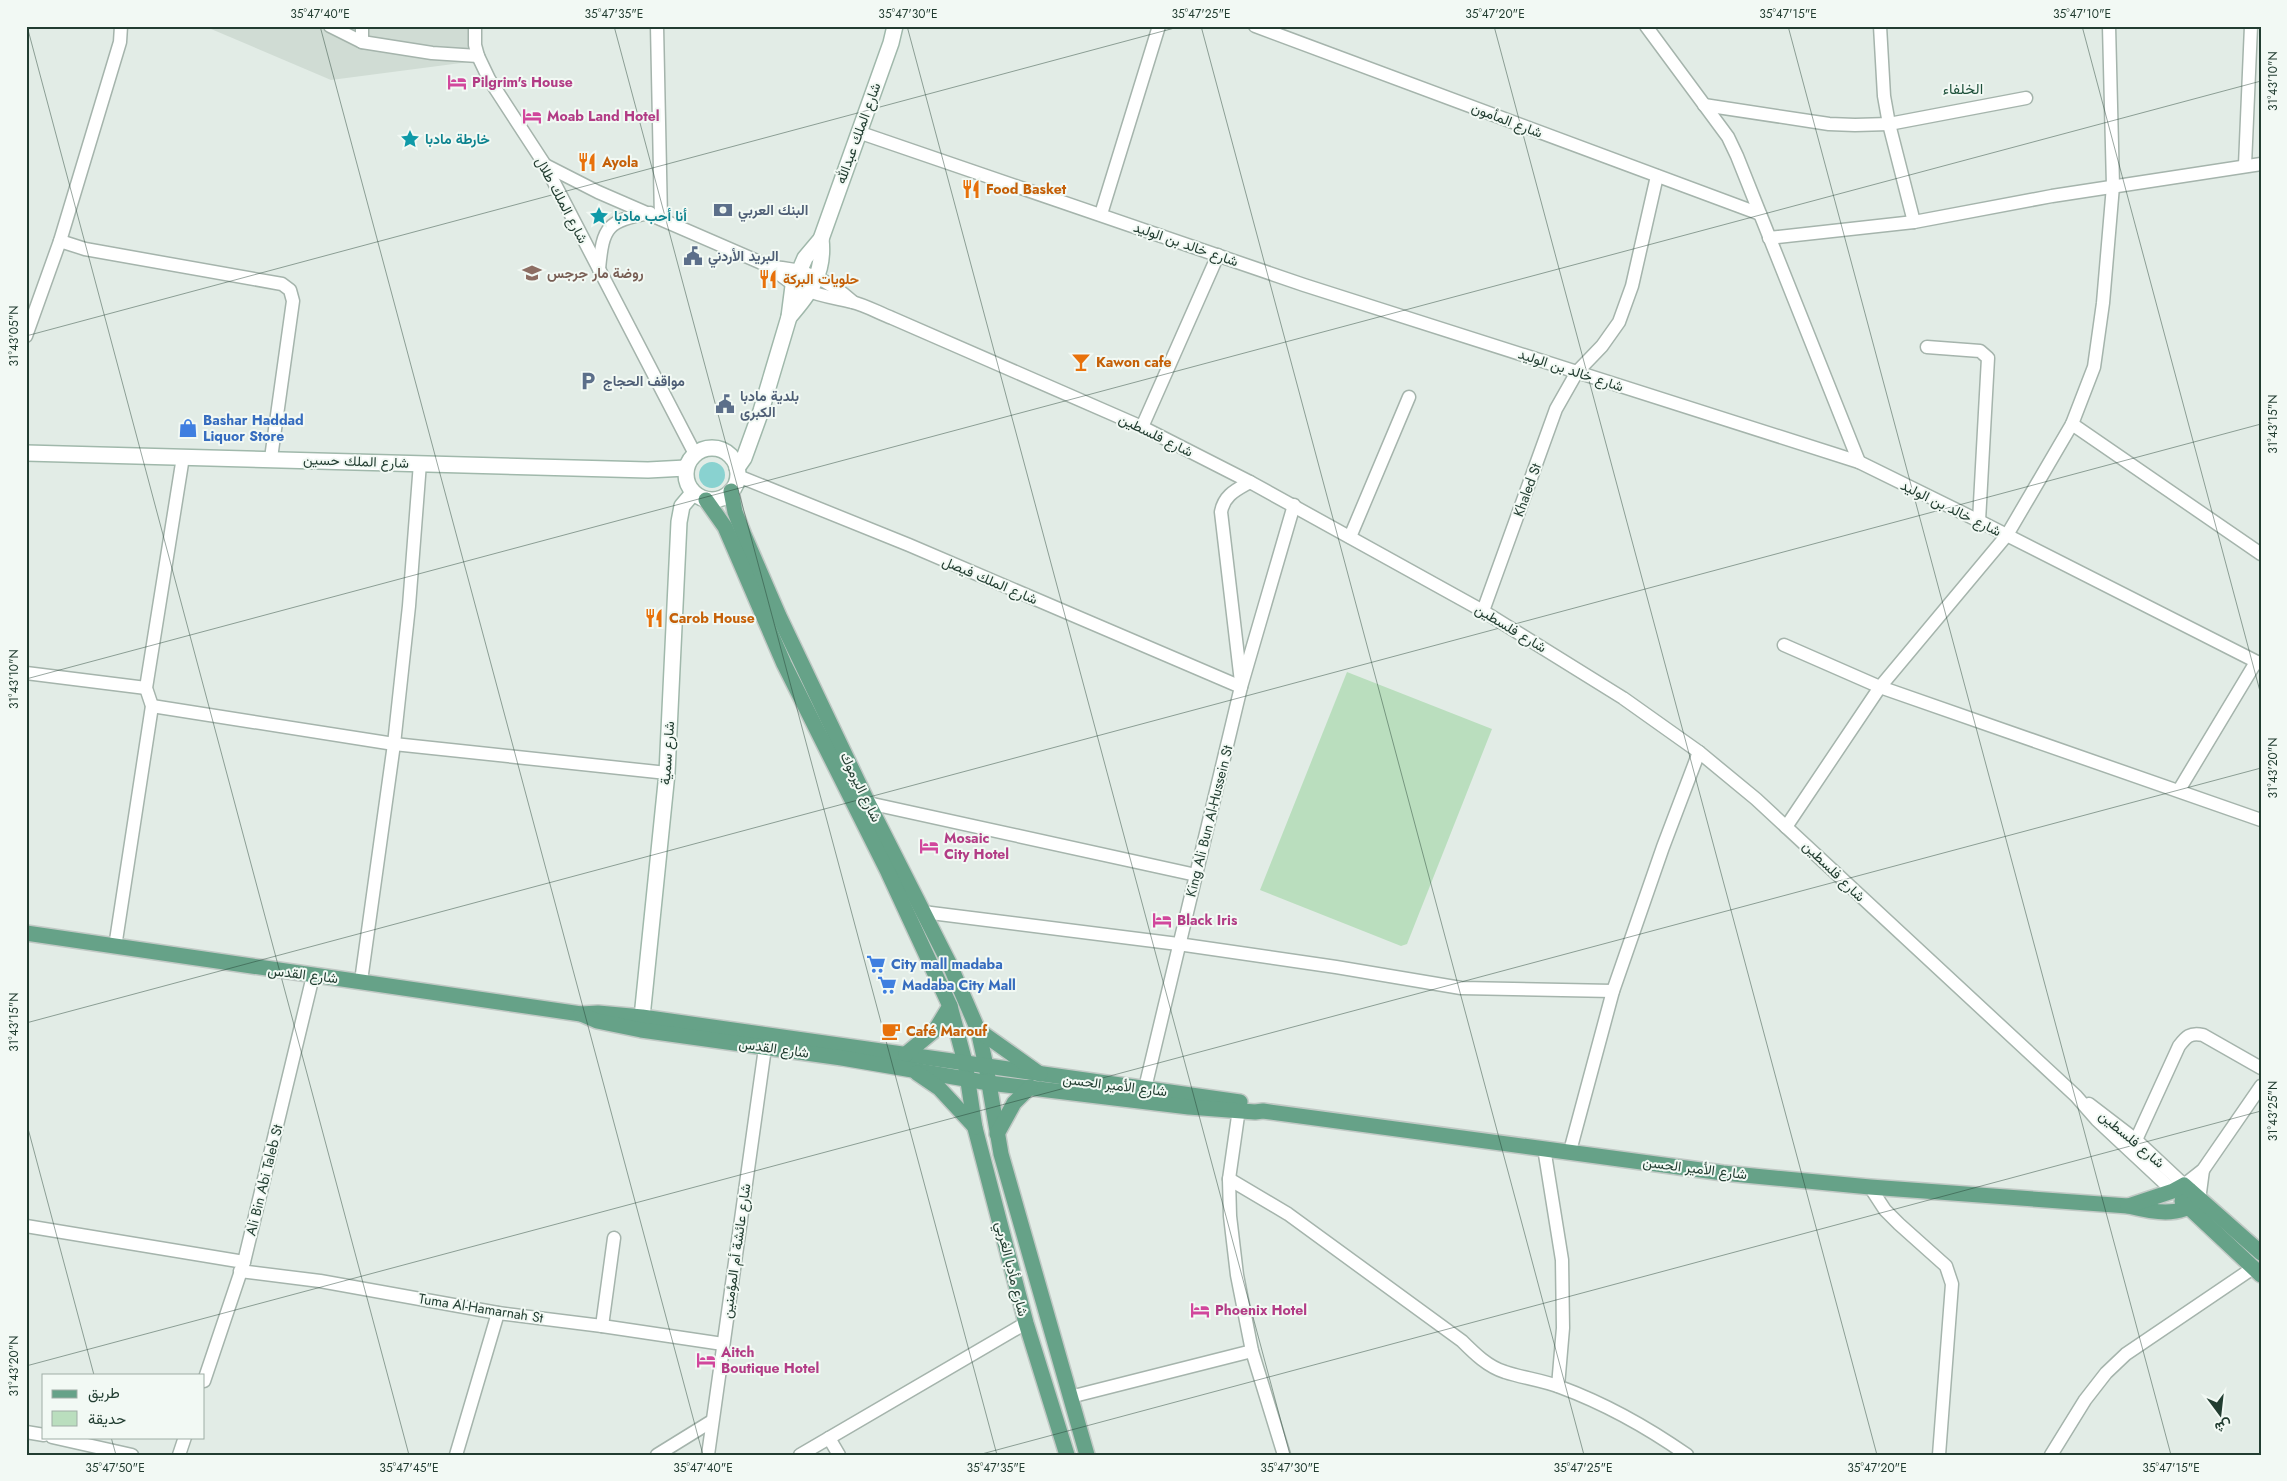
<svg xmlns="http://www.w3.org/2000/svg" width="2287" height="1481" viewBox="0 0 2287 1481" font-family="Jost,Vazirmatn,sans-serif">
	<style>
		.built { fill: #d0dcd4 }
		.green { fill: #badebe }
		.water { fill: #89d2d0 }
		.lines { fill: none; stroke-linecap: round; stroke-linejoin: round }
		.street-casing { stroke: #a5b4ac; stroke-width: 15 }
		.secondary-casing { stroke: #a0b8ab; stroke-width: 18 }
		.primary-casing { stroke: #c1c9c5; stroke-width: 18 }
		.street { stroke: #fff; stroke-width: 12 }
		.secondary { stroke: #fff; stroke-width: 15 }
		.primary { stroke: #66a288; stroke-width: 15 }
		.ticks { fill: none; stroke: #223d31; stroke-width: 1; stroke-opacity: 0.45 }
		.labels { text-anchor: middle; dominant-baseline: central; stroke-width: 4; stroke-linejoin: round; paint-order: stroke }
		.hotel-label { font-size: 14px; font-weight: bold; fill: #b23c85; stroke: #f2f9f4; text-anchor: start }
		.street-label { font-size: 14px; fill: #223d31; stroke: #f2f9f4 }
		.culture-label { font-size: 14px; font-weight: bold; fill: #0d838f; stroke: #f2f9f4; text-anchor: start }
		.food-label { font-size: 14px; font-weight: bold; fill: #c56008; stroke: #f2f9f4; text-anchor: start }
		.service-label { font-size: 14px; font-weight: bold; fill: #4e5e75; stroke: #f2f9f4; text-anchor: start }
		.education-label { font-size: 14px; font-weight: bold; fill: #785e54; stroke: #f2f9f4; text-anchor: start }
		.shop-label { font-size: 14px; font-weight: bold; fill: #366cbe; stroke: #f2f9f4; text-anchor: start }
		.neighbourhood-label { font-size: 15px; fill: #1d503a; stroke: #f2f9f4 }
		.neatline { fill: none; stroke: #223d31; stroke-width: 2 }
		.ticks-label { font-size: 12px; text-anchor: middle; fill: #223d31 }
	</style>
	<rect width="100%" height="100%" fill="#e2ece6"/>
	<!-- built -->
	<path class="built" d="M204 26H479L484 60 331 80Z"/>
	<!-- green -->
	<path class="green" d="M1347 672 1492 729 1407 944 1401 946 1260 890Z"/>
	<!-- water -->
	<circle class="water" cx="712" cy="475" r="13"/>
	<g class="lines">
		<!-- street casing -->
		<g class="street-casing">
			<g id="street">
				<path d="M330 26 362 42 432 53 478 56"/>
				<path d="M475 26V45L478 56 489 79 545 165 695 454"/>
				<path d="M657 26 661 219"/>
				<path d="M1255 26 1760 214"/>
				<path d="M1646 26 1728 137 1737 156 1859 462"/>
				<path d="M1880 26 1884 96 1889 124 1914 222"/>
				<path d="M362 42V26"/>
				<path d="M1704 105 1829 124 1855 125 1889 124 2026 98"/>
				<path d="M858 132 1304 285 1859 462 1979 521 2261 664"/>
				<path d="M545 165 598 192 771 267C799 293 817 294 852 302 865 305 879 313 892 318L1142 427 1250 482 1483 611 1623 698 1699 752 1756 799 2076 1096 2097 1120 2173 1191"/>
				<path d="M2245 165 2251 26"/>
				<path d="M1101 214 1159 26"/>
				<path d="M1769 238 1914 222 2052 196 2261 164"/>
				<path d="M60 241 85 249 282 284 290 290 293 301 271 458"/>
				<path d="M771 267C803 268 829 280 853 302"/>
				<path d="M599 269C603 226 607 221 650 213"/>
				<path d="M26 336 60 241 120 42 121 26"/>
				<path d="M1927 347 1980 351 1988 358 1979 521"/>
				<path d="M2072 424 2261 554"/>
				<path d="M1142 427 1218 255"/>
				<path d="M738 476 909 545 1241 687"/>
				<path d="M1350 537 1409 397"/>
				<path d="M1483 611 1556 409 1577 372 1602 346 1619 322 1632 286 1657 176"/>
				<path d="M1784 645 1880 687 2261 820"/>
				<path d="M26 673 146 688"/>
				<path d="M1241 682 1221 512C1224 495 1236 490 1250 482"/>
				<path d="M152 706 394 744 667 773"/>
				<path d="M2179 790 2256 662"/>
				<path d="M868 803 1196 875"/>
				<path d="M1786 827 1880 687 2007 535 2072 424 2094 367 2103 303 2113 186 2109 26"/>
				<path d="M923 912 1178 944 1336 967 1461 988 1613 991"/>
				<path d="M115 947 152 706 146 688 183 457"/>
				<path d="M361 981 394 744 409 606 420 463"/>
				<path d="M1140 1096 1145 1088 1241 687 1294 505"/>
				<path d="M1240 1102 1229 1179 1230 1216 1237 1275 1252 1351 1284 1455"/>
				<path d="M2089 1104 2136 1140 2184 1185 2203 1170 2261 1086"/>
				<path d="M2136 1140 2179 1046C2186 1037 2190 1032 2203 1035L2261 1068"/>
				<path d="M1544 1148 1562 1260 1563 1328 1558 1386"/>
				<path d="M1570 1151 1613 991 1663 847 1699 752"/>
				<path d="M1229 1179 1288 1214 1462 1341C1474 1353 1488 1367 1505 1372 1523 1378 1542 1380 1560 1387 1606 1404 1647 1427 1687 1455"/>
				<path d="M1870 1187 1885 1210 1899 1224 1946 1266 1952 1284 1939 1455"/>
				<path d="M2199 1200 2203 1170"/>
				<path d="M26 1226 244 1262"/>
				<path d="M240 1271 320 1281 498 1313 602 1326 723 1344"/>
				<path d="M602 1326 614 1238"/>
				<path d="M204 1381 244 1262 313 976"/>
				<path d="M1070 1397 1252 1351"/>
				<path d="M26 1432 44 1435"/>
				<path d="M52 1437 132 1455"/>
				<path d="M829 1438 839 1455"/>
				<path d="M179 1455 185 1437"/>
				<path d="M456 1455 498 1313"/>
				<path d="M657 1455 712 1421"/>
				<path d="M708 1455 765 1048"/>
				<path d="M800 1455 1026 1323"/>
				<path d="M2051 1455 2085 1400 2106 1373 2126 1354 2253 1268"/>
			</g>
		</g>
		<!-- secondary casing -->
		<g class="secondary-casing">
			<g id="secondary">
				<path d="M789 317C810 293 825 273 821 239"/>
				<circle cx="712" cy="474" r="26"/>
				<path d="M26 453 648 470 686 468"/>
				<path d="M737 468 744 458 761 411 789 317 793 286 805 258 821 239 891 43 895 26"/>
				<path d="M642 1017 667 773 679 522 682 506 693 493"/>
			</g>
		</g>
		<!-- primary casing -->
		<g class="primary-casing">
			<g id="primary">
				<path d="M731 491 735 512 744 535 779 616 868 803 949 963 978 1030 986 1066 1001 1154 1087 1455"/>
				<path d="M706 500 725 527 784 664 888 872 950 1006 965 1062 975 1128 1026 1323 1067 1455"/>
				<path d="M26 933 581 1014 598 1013 642 1017 1240 1102"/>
				<path d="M581 1014 597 1021 641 1030 842 1058 989 1083 1189 1107 1255 1112 1263 1111 1723 1173 1870 1187 2128 1206C2153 1212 2179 1218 2199 1200"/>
				<path d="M978 1030 1040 1074"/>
				<path d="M906 1054 936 1029 950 1006"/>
				<path d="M917 1073 939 1088 975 1127"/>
				<path d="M997 1134 1014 1103 1030 1087"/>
				<path d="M2182 1201 2261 1275"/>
				<path d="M2128 1206 2173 1191 2184 1185 2261 1253"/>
			</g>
		</g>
		<!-- street -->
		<use href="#street" class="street"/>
		<!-- secondary -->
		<use href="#secondary" class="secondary"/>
		<!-- primary -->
		<use href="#primary" class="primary"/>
	</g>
	<!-- ticks -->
	<path class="ticks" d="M27 26 409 1455M320 26 703 1455M614 26 997 1455M907 26 1290 1455M1201 26 1584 1455M1494 26 1877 1455M1788 26 2171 1455M2082 26 2261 695M26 336 1182 26M26 679 2261 81M26 1023 2261 424M26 1121 94 1375M26 1366 2261 768M111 1437 116 1455M978 1455 2261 1111M2260 1455 2261 1454"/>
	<!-- icons -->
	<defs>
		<g id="hotel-bare" transform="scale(1.5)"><path d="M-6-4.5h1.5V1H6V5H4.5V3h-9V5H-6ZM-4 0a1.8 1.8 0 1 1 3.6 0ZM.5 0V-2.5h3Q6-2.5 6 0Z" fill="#d1479c" stroke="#f2f9f4" stroke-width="2.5" paint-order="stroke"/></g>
		<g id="sight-bare" transform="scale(1.5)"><path d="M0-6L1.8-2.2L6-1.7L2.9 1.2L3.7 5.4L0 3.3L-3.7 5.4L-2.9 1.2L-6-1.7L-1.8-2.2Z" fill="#0f9aa8" stroke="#f2f9f4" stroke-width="2.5" paint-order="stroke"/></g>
		<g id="restaurant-bare" transform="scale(1.5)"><path d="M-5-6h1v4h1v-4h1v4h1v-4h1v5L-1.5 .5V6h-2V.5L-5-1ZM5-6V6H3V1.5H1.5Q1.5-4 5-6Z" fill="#e8710a" stroke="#f2f9f4" stroke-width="2.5" paint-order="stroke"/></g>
		<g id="bank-bare" transform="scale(1.5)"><path d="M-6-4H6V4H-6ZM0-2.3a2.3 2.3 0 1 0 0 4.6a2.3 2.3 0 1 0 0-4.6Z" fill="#5c6f8a" stroke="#f2f9f4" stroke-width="2.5" paint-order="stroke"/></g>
		<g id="civic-bare" transform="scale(1.5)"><path d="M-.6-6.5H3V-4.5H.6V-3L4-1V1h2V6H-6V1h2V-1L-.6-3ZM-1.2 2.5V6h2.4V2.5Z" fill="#5c6f8a" stroke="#f2f9f4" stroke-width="2.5" paint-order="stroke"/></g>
		<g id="school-bare" transform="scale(1.5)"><path d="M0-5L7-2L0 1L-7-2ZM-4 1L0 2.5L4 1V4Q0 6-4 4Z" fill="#8d6e63" stroke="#f2f9f4" stroke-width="2.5" paint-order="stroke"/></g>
		<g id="bar-bare" transform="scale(1.5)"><path d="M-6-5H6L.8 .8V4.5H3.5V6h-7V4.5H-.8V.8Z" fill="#e8710a" stroke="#f2f9f4" stroke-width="2.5" paint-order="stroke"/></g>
		<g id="parking-bare" transform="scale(1.5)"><path d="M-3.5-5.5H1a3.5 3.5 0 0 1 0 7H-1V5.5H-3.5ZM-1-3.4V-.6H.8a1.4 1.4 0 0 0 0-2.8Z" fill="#5c6f8a" stroke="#f2f9f4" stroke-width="2.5" paint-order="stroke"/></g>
		<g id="shop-bare" transform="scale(1.5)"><path d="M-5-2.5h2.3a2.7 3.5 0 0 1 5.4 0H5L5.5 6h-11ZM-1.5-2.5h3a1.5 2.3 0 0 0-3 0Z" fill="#3f7fe0" stroke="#f2f9f4" stroke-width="2.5" paint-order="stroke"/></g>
		<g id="supermarket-bare" transform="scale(1.5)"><path d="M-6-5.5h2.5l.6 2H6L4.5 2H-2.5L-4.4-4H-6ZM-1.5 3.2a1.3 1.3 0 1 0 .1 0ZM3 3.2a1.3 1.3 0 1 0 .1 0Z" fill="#3f7fe0" stroke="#f2f9f4" stroke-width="2.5" paint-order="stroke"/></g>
		<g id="cafe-bare" transform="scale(1.5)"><path d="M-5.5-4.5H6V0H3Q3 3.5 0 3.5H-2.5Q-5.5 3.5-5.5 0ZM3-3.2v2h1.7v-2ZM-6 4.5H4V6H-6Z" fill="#e8710a" stroke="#f2f9f4" stroke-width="2.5" paint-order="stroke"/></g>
	</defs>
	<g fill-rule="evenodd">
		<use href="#hotel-bare" x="457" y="82"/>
		<use href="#hotel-bare" x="532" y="116"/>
		<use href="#sight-bare" x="410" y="139"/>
		<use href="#restaurant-bare" x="587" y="162"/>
		<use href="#restaurant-bare" x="971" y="189"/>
		<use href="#bank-bare" x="723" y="210"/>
		<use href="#sight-bare" x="599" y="216"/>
		<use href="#civic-bare" x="693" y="256"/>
		<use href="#school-bare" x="532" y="273"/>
		<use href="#restaurant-bare" x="768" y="279"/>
		<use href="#bar-bare" x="1081" y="362"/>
		<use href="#parking-bare" x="588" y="381"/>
		<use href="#civic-bare" x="725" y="404"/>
		<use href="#shop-bare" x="188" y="428"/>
		<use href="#restaurant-bare" x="654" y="618"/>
		<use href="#hotel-bare" x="929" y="846"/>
		<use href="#hotel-bare" x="1162" y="920"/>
		<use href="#supermarket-bare" x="876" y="964"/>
		<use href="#supermarket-bare" x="887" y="985"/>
		<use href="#cafe-bare" x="891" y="1031"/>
		<use href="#hotel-bare" x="1200" y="1310"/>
		<use href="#hotel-bare" x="706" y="1360"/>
	</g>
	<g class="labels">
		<!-- hotel labels -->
		<g class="hotel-label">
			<text x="472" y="82">Pilgrim's House</text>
			<text x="547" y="116">Moab Land Hotel</text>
			<text x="944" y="838">Mosaic<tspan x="944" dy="16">City Hotel</tspan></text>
			<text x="1177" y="920">Black Iris</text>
			<text x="1215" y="1310">Phoenix Hotel</text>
			<text x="721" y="1352">Aitch<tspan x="721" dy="16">Boutique Hotel</tspan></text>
		</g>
		<!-- street labels -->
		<g class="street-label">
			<text transform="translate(1507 120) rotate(21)">شارع المأمون</text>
			<text transform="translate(858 133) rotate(-70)">شارع الملك عبدالله</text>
			<text transform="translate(562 200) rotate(62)">شارع الملك طلال</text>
			<text transform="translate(1186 244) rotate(19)">شارع خالد بن الوليد</text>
			<text transform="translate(1571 370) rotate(18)">شارع خالد بن الوليد</text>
			<text transform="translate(1156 435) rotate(26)">شارع فلسطين</text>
			<text transform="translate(356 461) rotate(2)">شارع الملك حسين</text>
			<text transform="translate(1527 490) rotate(-70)">Khaled St</text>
			<text transform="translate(1951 508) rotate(26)">شارع خالد بن الوليد</text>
			<text transform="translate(990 580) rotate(23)">شارع الملك فيصل</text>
			<text transform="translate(1511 628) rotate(31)">شارع فلسطين</text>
			<text transform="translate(667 753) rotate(-86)">شارع سمية</text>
			<text transform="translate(861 787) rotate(64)">شارع اليرموك</text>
			<text transform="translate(1209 821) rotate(-76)">King Ali Bun Al-Hussein St</text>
			<text transform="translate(1834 871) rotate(44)">شارع فلسطين</text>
			<text transform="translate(303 974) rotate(7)">شارع القدس</text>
			<text transform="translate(774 1048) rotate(8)">شارع القدس</text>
			<text transform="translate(1115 1085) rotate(7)">شارع الأمير الحسن</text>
			<text transform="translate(2132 1139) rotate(40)">شارع فلسطين</text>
			<text transform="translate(1695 1168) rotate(7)">شارع الأمير الحسن</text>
			<text transform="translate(264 1180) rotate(-76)">Ali Bin Abi Taleb St</text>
			<text transform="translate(736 1251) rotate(-82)">شارع عائشة أم المؤمنين</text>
			<text transform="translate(1012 1269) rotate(76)">شارع مأدبا الغربي</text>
			<text transform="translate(481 1308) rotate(9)">Tuma Al-Hamarnah St</text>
		</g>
		<!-- culture labels -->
		<g class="culture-label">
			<text x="425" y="139">خارطة مادبا</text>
			<text x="614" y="216">أنا أحب مادبا</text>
		</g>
		<!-- food labels -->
		<g class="food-label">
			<text x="602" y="162">Ayola</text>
			<text x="986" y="189">Food Basket</text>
			<text x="783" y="279">حلويات البركة</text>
			<text x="1096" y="362">Kawon cafe</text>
			<text x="669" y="618">Carob House</text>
			<text x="906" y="1031">Café Marouf</text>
		</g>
		<!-- service labels -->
		<g class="service-label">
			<text x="738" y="210">البنك العربي</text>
			<text x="708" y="256">البريد الأردني</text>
			<text x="603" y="381">مواقف الحجاج</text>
			<text x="740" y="396">بلدية مادبا<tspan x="740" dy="16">الكبرى</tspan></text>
		</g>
		<!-- education labels -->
		<g class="education-label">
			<text x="547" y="273">روضة مار جرجس</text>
		</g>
		<!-- shop labels -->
		<g class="shop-label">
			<text x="203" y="420">Bashar Haddad<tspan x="203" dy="16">Liquor Store</tspan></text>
			<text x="891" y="964">City mall madaba</text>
			<text x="902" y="985">Madaba City Mall</text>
		</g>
		<!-- neighbourhood labels -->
		<g class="neighbourhood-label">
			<text x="1963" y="89">الخلفاء</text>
		</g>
	</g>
	<!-- border -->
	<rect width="2287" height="1481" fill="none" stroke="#f2f9f4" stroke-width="55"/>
	<!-- legend -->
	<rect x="42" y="1374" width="162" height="65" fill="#f2f9f4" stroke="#9faea6"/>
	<rect x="52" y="1390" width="25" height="8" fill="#66a288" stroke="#9faea6"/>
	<text x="88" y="1398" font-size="15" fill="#223d31">طريق</text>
	<rect x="52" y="1411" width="25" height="15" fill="#badebe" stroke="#9faea6"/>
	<text x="88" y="1424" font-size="15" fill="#223d31">حديقة</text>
	<!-- north arrow -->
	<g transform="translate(2220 1414) rotate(165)" stroke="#f2f9f4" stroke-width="4" paint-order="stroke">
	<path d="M0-4L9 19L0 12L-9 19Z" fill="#223d31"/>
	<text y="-8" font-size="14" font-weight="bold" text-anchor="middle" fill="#223d31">ش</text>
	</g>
	<rect x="28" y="28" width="2232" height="1426" class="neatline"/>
	<g class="ticks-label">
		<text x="320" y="18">35°47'40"E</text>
		<text x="614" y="18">35°47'35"E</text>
		<text x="908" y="18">35°47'30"E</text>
		<text x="1201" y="18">35°47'25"E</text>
		<text x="1495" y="18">35°47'20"E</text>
		<text x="1788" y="18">35°47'15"E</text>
		<text x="2082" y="18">35°47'10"E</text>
		<text transform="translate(2273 81) rotate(-90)" y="4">31°43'10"N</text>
		<text transform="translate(14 336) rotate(-90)" y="4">31°43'05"N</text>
		<text transform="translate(2273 424) rotate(-90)" y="4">31°43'15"N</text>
		<text transform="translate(14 679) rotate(-90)" y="4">31°43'10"N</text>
		<text transform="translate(2273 768) rotate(-90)" y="4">31°43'20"N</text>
		<text transform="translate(14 1022) rotate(-90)" y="4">31°43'15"N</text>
		<text transform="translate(2273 1111) rotate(-90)" y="4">31°43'25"N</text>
		<text transform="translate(14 1366) rotate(-90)" y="4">31°43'20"N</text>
		<text x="115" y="1472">35°47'50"E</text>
		<text x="409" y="1472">35°47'45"E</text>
		<text x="703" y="1472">35°47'40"E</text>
		<text x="996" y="1472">35°47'35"E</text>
		<text x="1290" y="1472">35°47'30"E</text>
		<text x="1583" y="1472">35°47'25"E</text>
		<text x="1877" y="1472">35°47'20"E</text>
		<text x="2171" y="1472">35°47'15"E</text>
	</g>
</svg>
